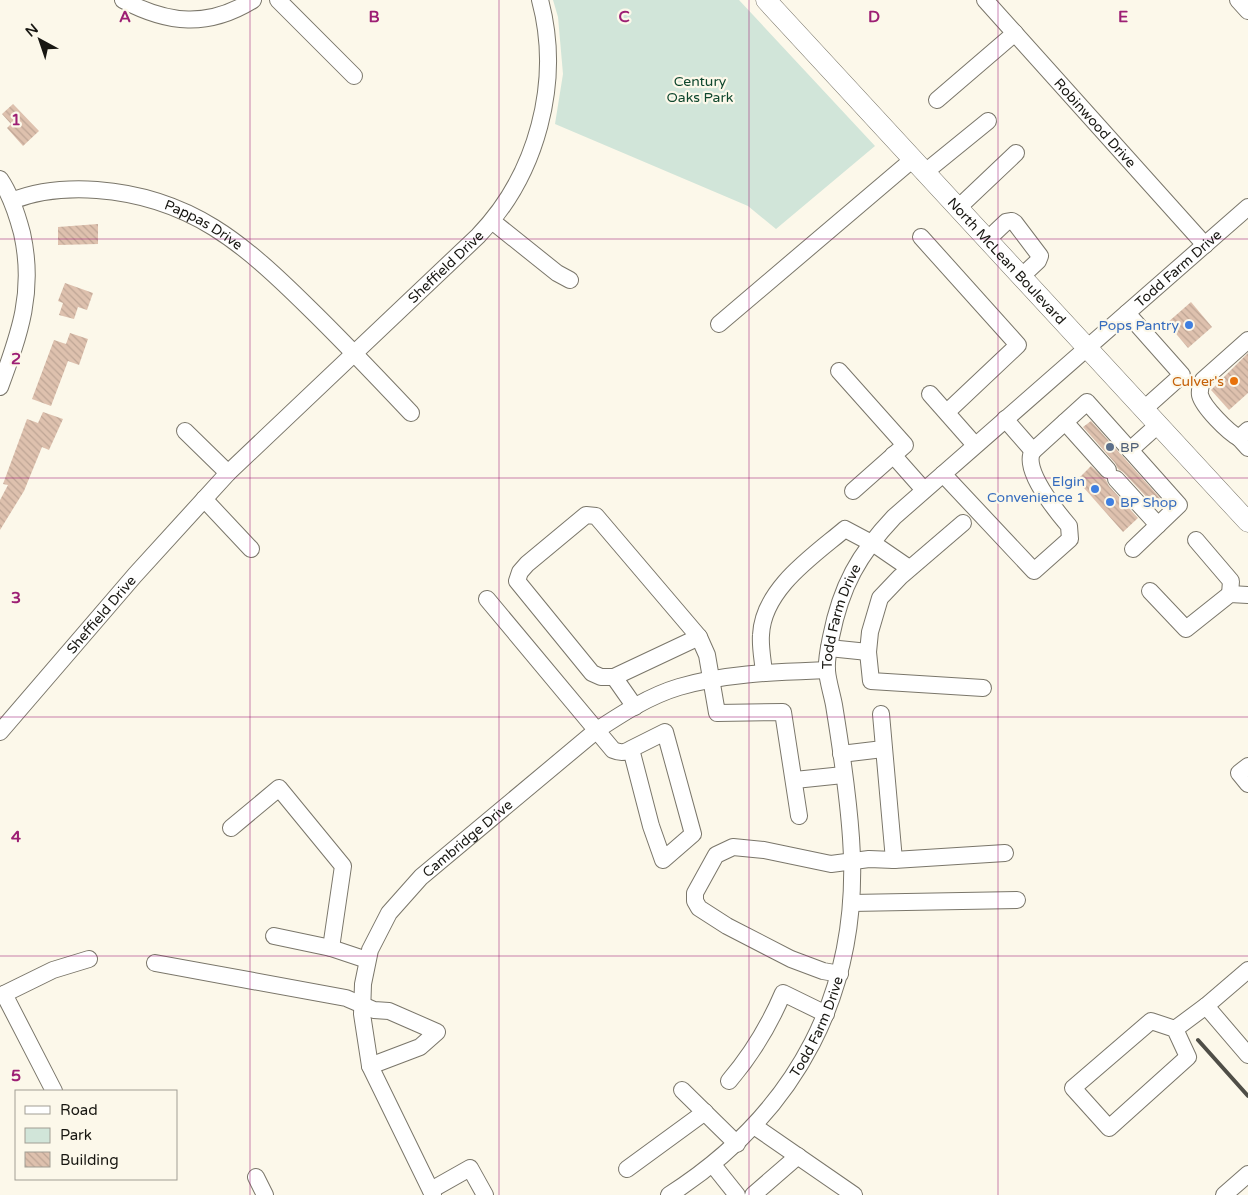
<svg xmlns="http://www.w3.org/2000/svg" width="1248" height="1195" viewBox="0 0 1248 1195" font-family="'Varela Round',sans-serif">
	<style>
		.green { fill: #d1e5d9 }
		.building { fill: url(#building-back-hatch) }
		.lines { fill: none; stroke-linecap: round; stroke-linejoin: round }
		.minor-casing { stroke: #7a766a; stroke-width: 18 }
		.major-casing { stroke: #7a766a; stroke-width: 21 }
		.minor { stroke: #fff; stroke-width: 16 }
		.major { stroke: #fff; stroke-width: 20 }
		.rail { stroke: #4f4e47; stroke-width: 4 }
		.grid { fill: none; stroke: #9d1f74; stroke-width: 1; stroke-opacity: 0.55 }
		.shop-dot { fill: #3f7fe0; stroke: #fcf8ea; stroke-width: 2 }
		.food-dot { fill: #e8710a; stroke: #fcf8ea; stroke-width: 2 }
		.service-dot { fill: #5c6f8a; stroke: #fcf8ea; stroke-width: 2 }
		.labels { text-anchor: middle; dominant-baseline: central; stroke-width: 4.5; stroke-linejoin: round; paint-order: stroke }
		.park-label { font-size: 14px; fill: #0f472e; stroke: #fcf8ea }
		.street-label { font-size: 14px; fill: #181712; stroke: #fcf8ea }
		.shop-label { font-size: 14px; fill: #366cbe; stroke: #fcf8ea; text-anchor: end }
		.food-label { font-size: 14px; fill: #c56008; stroke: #fcf8ea; text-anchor: end }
		.service-label { font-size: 14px; fill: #4e5e75; stroke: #fcf8ea; text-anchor: start }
		.grid-label { font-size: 16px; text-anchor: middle; font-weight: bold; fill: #9d1f74; stroke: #fcf8ea; stroke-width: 4.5; stroke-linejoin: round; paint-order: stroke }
	</style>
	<defs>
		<pattern id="building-back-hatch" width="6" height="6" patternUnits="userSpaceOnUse" patternTransform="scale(1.25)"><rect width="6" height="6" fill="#dec1ae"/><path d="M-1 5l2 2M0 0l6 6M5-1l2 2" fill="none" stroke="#bea595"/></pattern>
	</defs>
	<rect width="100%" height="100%" fill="#fcf8ea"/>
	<!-- green -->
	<path class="green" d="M553 0H739L875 146 776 229 748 206 555 124 563 74 558 17Z"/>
	<!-- building -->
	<g class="building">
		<path d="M13 104 39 131 23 146 7 128 11 124 2 114Z"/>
		<path d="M98 224V244L58 245V227Z"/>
		<path d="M65 283 93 293 87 310 78 307 74 319 59 315 63 303 58 301Z"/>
		<path d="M1191 302 1212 327 1188 348 1167 323Z"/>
		<path d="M70 333 88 339 79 365 68 361 51 406 32 399 54 340 66 344Z"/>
		<path d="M1248 353V393L1229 410 1211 390Z"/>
		<path d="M43 412 63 419 49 450 42 447 24 491 0 530V500L8 485 3 484 27 419 38 423Z"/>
		<path d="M1091 421 1160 498 1153 504 1123 472 1118 469 1115 463 1083 427Z"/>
		<path d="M1091 466 1106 480 1109 486 1138 518 1123 532 1077 480Z"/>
	</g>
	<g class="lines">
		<!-- minor casing -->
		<g class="minor-casing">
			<g id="minor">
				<path d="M123 0C168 24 208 28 253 0"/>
				<path d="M278 0 354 76"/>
				<path id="s1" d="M985 0 1205 245"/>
				<path d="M1238 0 1248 11"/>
				<path d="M937 100 1015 33"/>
				<path d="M924 173 988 121"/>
				<path d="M0 179C11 195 17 214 22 233 35 291 20 333 0 387"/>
				<path id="s2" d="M12 201C39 190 67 188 97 190 191 197 244 244 308 307 343 341 377 377 411 413"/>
				<path d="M958 208 1016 153"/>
				<path d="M492 221 557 273 570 280"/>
				<path d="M921 237 1018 345 947 412"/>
				<path d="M987 240 1006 222 1012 221 1015 223 1040 256 1038 261 1022 276"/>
				<path d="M1127 313 1182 375 1144 409"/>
				<path d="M719 324 912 160"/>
				<path d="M839 371 905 445 853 491"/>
				<path d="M930 394 975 445"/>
				<path d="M1005 419 1033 451 1087 402 1130 450"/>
				<path d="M1065 422 1108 470"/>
				<path d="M1248 430 1239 438 1248 448"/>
				<path d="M185 431 228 473"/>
				<path d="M1239 438C1228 432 1203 407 1200 395 1199 389 1201 385 1203 380L1248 340"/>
				<path d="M893 455 924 490"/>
				<path d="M943 474 1034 571 1070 539 1069 526C1057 512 1021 468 1033 451"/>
				<path d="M1116 479 1158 525"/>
				<path d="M204 499 251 549"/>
				<path d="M963 523 900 577 880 598 870 632 868 652 871 681 983 688"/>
				<path d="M1196 540 1231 581 1230 594"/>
				<path d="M1133 549 1179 505 1130 450 1159 424"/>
				<path d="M1150 591 1186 629 1230 594 1248 595"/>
				<path d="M487 599 613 750C620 753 625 753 631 749L665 732 693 834 663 860 651 826 631 749"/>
				<path d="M829 648 868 652"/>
				<path d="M764 673C763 661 760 647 761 635 763 589 813 556 845 529L877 546 909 568"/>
				<path d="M614 677 699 637"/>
				<path d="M635 707 614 677H601L592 673 517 581 520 572 527 564 586 515 596 516 699 637 707 655 717 713 783 712 799 816"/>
				<path d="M881 714 894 860"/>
				<path id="s3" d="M0 732 135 575 228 473 478 236C537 175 562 82 540 0"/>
				<path d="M841 754 883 749"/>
				<path d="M1248 766 1239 773 1248 784"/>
				<path d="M795 780 843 775"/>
				<path d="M231 828 279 788 343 866 331 948"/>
				<path d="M851 903 1017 900"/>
				<path d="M274 936 331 948 367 960"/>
				<path d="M155 963 346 998 374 1010 389 1011 437 1032 420 1047 370 1066"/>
				<path d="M1248 970 1206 1006 1248 1055"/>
				<path d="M840 974 823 971 791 959 727 926 699 908 695 901V893L716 855 733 847 764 850 831 864 869 859 894 860 1005 853"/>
				<path d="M4 994 54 1091"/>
				<path d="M0 996 53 970 89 959"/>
				<path d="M1175 1029 1188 1057 1109 1128 1073 1088 1151 1021 1175 1029 1206 1006"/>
				<path d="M729 1081C752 1054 769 1026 783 993L826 1014"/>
				<path d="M682 1090 737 1144"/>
				<path d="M754 1126 854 1195"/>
				<path d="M713 1165 737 1195"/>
				<path d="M627 1169 705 1112"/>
				<path d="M256 1177 265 1195"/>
				<path d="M431 1190 470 1168 485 1195"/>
				<path id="s4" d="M433 1195 370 1066 362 1014 363 984 370 950 389 913 421 877 597 730C623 713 649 696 679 687 727 673 777 672 827 670"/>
				<path id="s5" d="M669 1195C797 1113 862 991 851 838 848 794 841 748 834 705 832 694 828 682 827 671 826 660 829 647 831 637 841 586 859 554 894 517L1248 207"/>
				<path d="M753 1195 798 1156"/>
				<path d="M1224 1195 1248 1174"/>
			</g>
		</g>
		<!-- major casing -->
		<g class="major-casing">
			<g id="major">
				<path id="s6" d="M766 0 1248 522"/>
			</g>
		</g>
		<!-- minor -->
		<use href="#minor" class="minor"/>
		<!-- major -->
		<use href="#major" class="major"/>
		<!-- rail -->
		<path class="rail" d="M1198 1040 1248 1096"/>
	</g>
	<!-- grid -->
	<path class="grid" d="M250 0V1195M499 0V1195M749 0V1195M998 0V1195M0 239H1248M0 478H1248M0 717H1248M0 956H1248"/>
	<!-- markers -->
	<g class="shop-dot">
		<circle cx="1189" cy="325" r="5"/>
		<circle cx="1095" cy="489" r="5"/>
		<circle cx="1110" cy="502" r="5"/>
	</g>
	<circle class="food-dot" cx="1234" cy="381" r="5"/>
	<circle class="service-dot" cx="1110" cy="447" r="5"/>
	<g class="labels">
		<!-- park labels -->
		<g class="park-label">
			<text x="700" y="81">Century<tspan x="700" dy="16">Oaks Park</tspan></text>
		</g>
		<!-- street labels -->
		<g class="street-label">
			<text stroke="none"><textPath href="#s1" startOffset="165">Robinwood Drive</textPath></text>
			<text stroke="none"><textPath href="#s2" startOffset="200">Pappas Drive</textPath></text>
			<text stroke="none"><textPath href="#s6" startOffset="355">North McLean Boulevard</textPath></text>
			<text stroke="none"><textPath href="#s3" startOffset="645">Sheffield Drive</textPath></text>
			<text stroke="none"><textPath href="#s5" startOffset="1141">Todd Farm Drive</textPath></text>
			<text stroke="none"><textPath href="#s3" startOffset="155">Sheffield Drive</textPath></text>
			<text stroke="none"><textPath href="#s5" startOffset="648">Todd Farm Drive</textPath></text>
			<text stroke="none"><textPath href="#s4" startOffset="411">Cambridge Drive</textPath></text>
			<text stroke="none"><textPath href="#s5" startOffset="228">Todd Farm Drive</textPath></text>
		</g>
		<!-- shop labels -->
		<g class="shop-label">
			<text x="1179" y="325">Pops Pantry</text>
			<text x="1085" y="481">Elgin<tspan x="1085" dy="16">Convenience 1</tspan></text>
			<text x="1120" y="502" text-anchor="start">BP Shop</text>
		</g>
		<!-- food labels -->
		<g class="food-label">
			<text x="1224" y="381">Culver's</text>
		</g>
		<!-- service labels -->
		<g class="service-label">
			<text x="1120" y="447">BP</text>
		</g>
	</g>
	<g class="grid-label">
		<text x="125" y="22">A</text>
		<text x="374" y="22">B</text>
		<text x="624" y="22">C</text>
		<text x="874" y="22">D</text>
		<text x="1123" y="22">E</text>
		<text x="16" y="125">1</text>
		<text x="16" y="364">2</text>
		<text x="16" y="603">3</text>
		<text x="16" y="842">4</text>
		<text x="16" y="1081">5</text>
	</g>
	<!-- legend -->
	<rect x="15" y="1090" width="162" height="90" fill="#fcf8ea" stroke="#a19e94"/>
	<rect x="25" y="1106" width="25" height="8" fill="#ffffff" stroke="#a19e94"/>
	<text x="60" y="1115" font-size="15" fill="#181712">Road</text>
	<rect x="25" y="1128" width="25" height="15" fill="#d1e5d9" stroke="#a19e94"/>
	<text x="60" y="1140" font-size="15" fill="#181712">Park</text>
	<rect x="25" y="1152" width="25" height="15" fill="url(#building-back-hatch)" stroke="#a19e94"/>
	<text x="60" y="1165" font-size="15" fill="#181712">Building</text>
	<!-- north arrow -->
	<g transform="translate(40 40) rotate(320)" stroke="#fcf8ea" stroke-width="4" paint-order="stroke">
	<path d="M0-4L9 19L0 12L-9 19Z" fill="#181712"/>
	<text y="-8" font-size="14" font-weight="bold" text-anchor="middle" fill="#181712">N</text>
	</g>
</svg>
